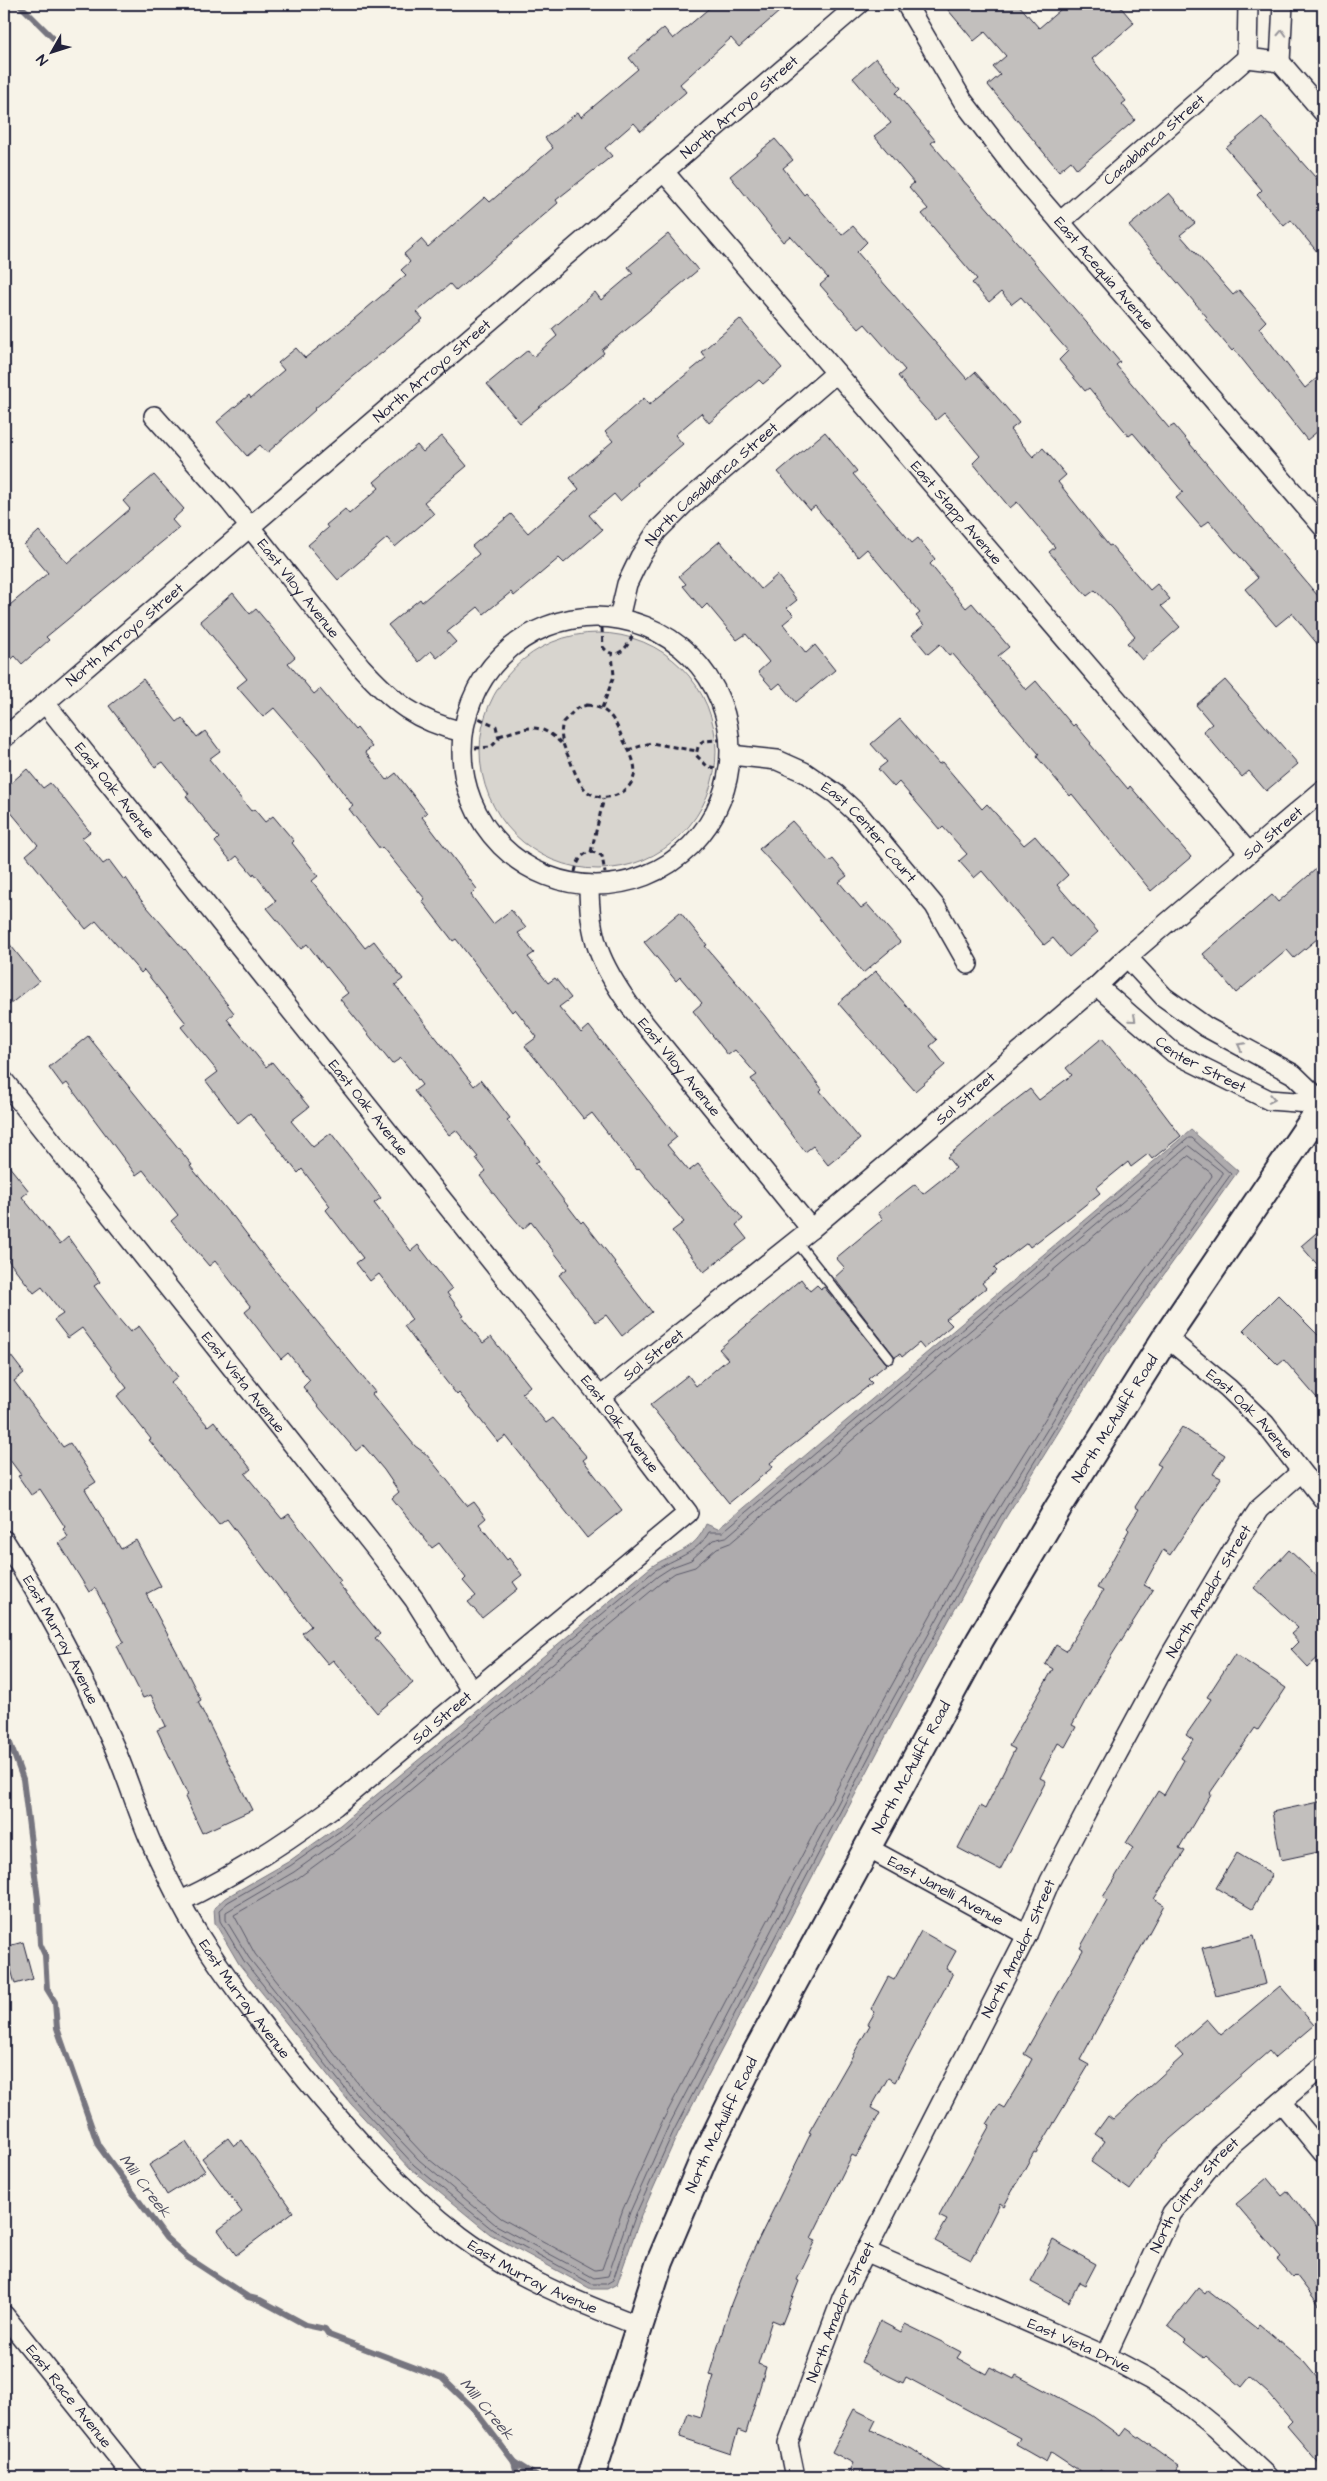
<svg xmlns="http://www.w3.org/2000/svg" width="1327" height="2481" viewBox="0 0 1327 2481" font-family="'Architects Daughter',sans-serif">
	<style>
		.green { fill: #d8d5cf; stroke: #7d7c85 }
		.water { fill: #aeabad; stroke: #76747f }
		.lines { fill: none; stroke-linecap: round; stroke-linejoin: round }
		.shore { stroke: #5a5969; stroke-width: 1 }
		.stream { stroke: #76747f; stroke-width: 6 }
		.building { fill: #c2bfbd; stroke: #22223b }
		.lane-casing { stroke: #22223b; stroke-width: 12 }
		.street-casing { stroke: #22223b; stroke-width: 22 }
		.secondary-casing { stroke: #22223b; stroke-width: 30 }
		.path { stroke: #22223b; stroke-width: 3; stroke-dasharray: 5 4; stroke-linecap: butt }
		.lane { stroke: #f7f3e8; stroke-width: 9 }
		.street { stroke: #f7f3e8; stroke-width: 19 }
		.secondary { stroke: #f7f3e8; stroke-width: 26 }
		.oneway { stroke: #97959a }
		.labels { text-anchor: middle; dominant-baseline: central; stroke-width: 4; stroke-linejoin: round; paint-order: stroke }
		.street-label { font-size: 15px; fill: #22223b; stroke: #f7f3e8 }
		.water-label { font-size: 16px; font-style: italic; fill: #535263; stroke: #f7f3e8 }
	</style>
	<rect width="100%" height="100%" fill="#f7f3e8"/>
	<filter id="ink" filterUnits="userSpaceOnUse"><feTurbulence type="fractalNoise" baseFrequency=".02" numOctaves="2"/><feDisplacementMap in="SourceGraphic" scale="10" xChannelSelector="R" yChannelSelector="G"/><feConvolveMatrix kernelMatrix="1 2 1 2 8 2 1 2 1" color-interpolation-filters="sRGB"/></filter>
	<g filter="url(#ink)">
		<!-- green -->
		<circle class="green" cx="598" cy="751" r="118"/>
		<!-- water -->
		<path class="water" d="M1191 1130 1238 1171 1102 1361 1003 1522 899 1711 678 2133 641 2216 617 2284 607 2289H591L490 2234 411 2169 351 2104 239 1964 215 1923 214 1908 225 1898 288 1862 340 1825 651 1567C673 1552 695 1552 706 1524L718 1529Z"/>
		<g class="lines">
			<!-- shore -->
			<g class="shore">
				<path d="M1189 1138H1192L1231 1174 1098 1359 999 1519 894 1709 674 2130 636 2214 613 2280 606 2284H592L493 2230 414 2165 355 2101 244 1961 220 1921 219 1910 228 1902 290 1866 343 1829 654 1571C674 1558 697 1554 709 1532H722Z"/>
				<path d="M1189 1146 1222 1172V1175L1093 1355 994 1516 889 1706 668 2127 630 2212 608 2276 594 2278 496 2225 419 2160 359 2097 249 1958 226 1920V1912L294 1872 347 1834 658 1576 672 1567 691 1560 713 1540 726 1537Z"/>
				<path d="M1189 1156 1211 1173 1212 1176 1087 1351 987 1513 882 1703 661 2124 623 2209 602 2269 595 2270 501 2218 424 2155 365 2092 255 1954 234 1915 298 1878 351 1839 662 1582 675 1573 695 1567 717 1548 730 1543Z"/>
			</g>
			<!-- stream -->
			<g class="stream">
				<path d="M19 4 55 40"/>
				<path d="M4 1727 23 1779 38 1899 40 1944 45 1955 47 1989 55 2002 57 2028 98 2145 166 2238 187 2257 248 2297 260 2300 306 2325 325 2329 329 2335 442 2378 473 2408 514 2462 518 2477"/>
				<path d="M514 2462 538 2477"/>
			</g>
		</g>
		<!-- building -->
		<g class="building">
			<path d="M714 4H788L739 47 731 38 680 84 686 92 641 131 634 123 605 148 612 156 556 200 558 203 456 291 450 284 417 312 423 319 314 409 315 410 267 453 260 445 247 456 217 422 249 395 251 398 284 370 278 363 296 348 305 358 347 325 406 275 401 270 410 262 404 254 421 239 428 247 485 197 490 202 553 148 545 138 578 112 581 117 638 69 629 58 664 28 673 39Z"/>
			<path d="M943 4H1018L1039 28 1067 4H1118L1134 23 1092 59 1126 101 1122 104 1135 120 1077 169 1071 161 1059 171 988 85 1000 75 993 67 1006 56 985 32 974 41Z"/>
			<path d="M876 58 901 88 896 93 935 140 931 143 1093 330 1120 362 1116 365 1169 428 1174 425 1323 602V651L1292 613 1276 626 1245 589 1258 578 1209 521 1201 527 1176 498 1183 492 1133 433 1129 436 1089 388 1085 391 1059 360 1068 351 1021 297 1012 304 1001 292 989 302 972 283 977 279 922 214 928 209 909 187 914 183 874 136 891 123 853 78Z"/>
			<path d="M1262 117 1323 186V259L1291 220 1284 226 1257 195 1262 190 1226 148Z"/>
			<path d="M775 139 793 160 783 168 804 195 806 193 842 235 853 226 867 242 857 252 880 279 967 379 975 372 1004 405 1019 423 1010 430 1033 457 1043 448 1066 475 1058 482 1109 546 1111 545 1150 590 1157 584 1170 599 1161 606 1180 627 1142 660 1127 643 1135 636 1113 609 1095 590 1087 596 1049 552 1055 547 1017 502 1010 508 973 463 980 456 955 426 944 413 936 420 913 395 898 376 905 370 865 324 859 329 820 285 828 278 790 236 783 242 730 176Z"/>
			<path d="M1169 193 1195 223 1180 235 1233 295 1239 290 1266 321 1259 328 1305 388 1323 373V427L1307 440 1234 349 1232 351 1205 319 1207 317 1129 226Z"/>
			<path d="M668 234 698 270 602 350 604 353 520 423 487 384 528 350 533 357 557 336 552 329 595 292 601 300 633 273 628 267Z"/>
			<path d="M740 319 782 368 763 384 759 380 709 423 701 413 675 435 683 444 637 483 638 485 620 501 614 494 589 515 602 530 564 563 559 558 514 596 511 592 484 614 478 607 447 632 456 642 437 658 431 651 419 662 388 625 420 599 422 602 479 554 472 546 511 514 528 533 579 489 570 478 613 441 605 432 644 398 649 405 706 358 701 352Z"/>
			<path d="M825 432 857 471 853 474 912 543 918 538 935 559 930 564 966 608 972 603 1009 647 998 656 1026 690 1036 681 1073 726 1075 724 1091 743 1090 744 1128 789 1130 786 1191 857 1151 891 1072 794 1070 796 1037 757 1039 754 952 653 949 655 940 644 928 654 912 635 924 625 916 616 920 613 867 549 858 557 815 506 810 510 778 472Z"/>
			<path d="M442 436 467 466 424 502 434 514 395 547 387 538 338 580 308 545 328 528 326 525 345 509 349 514 379 488 374 482 417 445 423 452Z"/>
			<path d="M154 475 184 509 172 520 179 528 46 637 49 640 22 664 15 656 4 666V610L48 573 24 545 39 531 67 563 130 509 123 501Z"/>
			<path d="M720 541 761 589 777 575 797 600 787 608 794 615 783 624 806 653 815 645 835 670 796 702 780 683 773 689 758 672 769 662 746 634 737 640 707 604 702 609 683 586 686 584 679 576Z"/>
			<path d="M233 593 250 614 256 609 272 628 295 657 288 663 314 694 320 689 355 730 357 728 372 747 365 752 387 780 396 773 427 813 422 817 477 889 471 895 493 924 511 910 526 928 518 933 534 953 528 957 548 983 555 978 571 998 559 1007 581 1033 589 1026 677 1137 667 1145 689 1171 698 1164 743 1219 736 1225 747 1239 704 1272 672 1231 684 1222 639 1168 637 1170 620 1149 592 1113 584 1119 525 1046 537 1037 515 1009 512 1012 456 939 453 941 422 901 425 899 382 847 380 849 349 809 353 806 318 759 274 708 263 717 237 687 247 679 200 621Z"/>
			<path d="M143 679 177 722 182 718 197 737 205 731 220 751 209 759 251 811 254 809 265 822 273 816 294 841 292 843 318 876 312 881 365 948 374 941 403 979 395 985 474 1086 481 1080 510 1118 507 1120 539 1161 535 1163 581 1223 583 1221 615 1262 614 1263 652 1312 622 1336 606 1315 596 1322 559 1275 567 1269 531 1222 523 1229 501 1203 480 1176 486 1171 476 1158 478 1157 456 1130 449 1135 414 1091 422 1085 401 1058 392 1064 340 999 348 993 327 967 326 968 307 944 301 949 267 908 276 901 254 873 253 875 237 856 231 861 215 842 219 838 186 796 189 794 163 762 155 767 109 706Z"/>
			<path d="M1225 680 1298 764 1266 791 1249 771 1242 777 1203 731 1212 724 1196 705Z"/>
			<path d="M900 719 939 764 942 762 982 809 987 804 1024 845 1035 836 1068 875 1057 885 1098 932 1069 957 1053 938 1044 945 982 871 974 878 959 861 967 854 943 827 940 830 899 782 894 787 878 769 887 762 871 744Z"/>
			<path d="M27 769 43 788 50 783 64 799 90 832 82 838 103 864 109 860 124 880 126 878 141 900 184 950 185 949 234 1013 227 1019 266 1067 272 1062 309 1107 291 1121 313 1147 331 1133 381 1198 374 1203 411 1251 418 1245 452 1289 447 1293 464 1316 462 1317 483 1343 491 1337 530 1386 522 1393 546 1423 553 1418 587 1457 583 1460 622 1510 587 1538 506 1436 498 1442 459 1393 457 1395 427 1357 404 1326 412 1320 400 1301 379 1274 370 1281 356 1263 363 1258 326 1210 330 1206 302 1169 298 1173 250 1113 238 1123 206 1081 218 1072 181 1027 186 1023 144 970 141 973 96 921 86 929 26 855 38 845 4 804V789Z"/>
			<path d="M792 821 829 862 833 859 847 876 839 882 861 908 867 904 900 942 863 973 788 880 759 849Z"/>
			<path d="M1323 863V934L1294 958 1287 950 1236 993 1203 954 1272 895 1278 902Z"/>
			<path d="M680 912 707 945 705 946 765 1016 822 1089 820 1091 860 1139 828 1165 813 1146 805 1152 751 1079 757 1075 735 1050 728 1055 693 1011 702 1003 680 977 676 981 644 942Z"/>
			<path d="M4 937 39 981 4 1009Z"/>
			<path d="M876 971 937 1040 930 1046 945 1065 915 1091 838 1003Z"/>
			<path d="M88 1036 192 1165 190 1166 232 1217 233 1216 264 1257 375 1392 372 1394 415 1446 426 1454 468 1506 474 1502 486 1518 479 1524 507 1560 509 1558 522 1575 513 1582 518 1589 482 1618 468 1602 476 1596 463 1581 466 1578 439 1543 432 1548 392 1498 399 1492 384 1470 363 1445 356 1451 318 1406 303 1387 310 1380 288 1353 281 1359 245 1312 251 1307 215 1261 209 1266 171 1221 178 1215 143 1170 136 1175 67 1083 63 1086 49 1067Z"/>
			<path d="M1102 1038 1143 1086 1181 1136 1152 1159 1148 1154 1131 1167 1128 1162 1096 1188 1100 1193 1070 1217 1030 1247 1027 1243 994 1268 997 1271 982 1283 986 1288 946 1319 952 1325 924 1349 919 1343 902 1357 900 1354 895 1357 834 1278 845 1268 836 1258 883 1219 878 1213 915 1184 923 1194 956 1168 947 1157 992 1118 1030 1089 1039 1100 1072 1075 1066 1068Z"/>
			<path d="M4 1160 29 1191 22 1197 60 1244 68 1237 100 1282 94 1286 118 1318 130 1332 139 1326 178 1377 171 1383 208 1426 214 1421 251 1469 245 1474 282 1519 289 1514 341 1581 338 1583 380 1634 375 1638 413 1683 377 1713 333 1660 328 1664 302 1633 311 1626 286 1593 284 1594 227 1519 219 1525 149 1440 151 1439 117 1396 127 1388 82 1328 68 1338 54 1320 63 1314 42 1287 34 1293 4 1255Z"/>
			<path d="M1323 1227V1271L1301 1246Z"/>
			<path d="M801 1279 810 1291 817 1285 821 1289 824 1287 887 1364 868 1379 872 1383 770 1463 773 1467 729 1503 650 1405 688 1375 696 1386 728 1359 719 1349Z"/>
			<path d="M1278 1295 1323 1340V1405L1284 1360 1278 1365 1243 1330Z"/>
			<path d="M4 1347 24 1373 14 1381 63 1447 70 1443 96 1482 85 1489 121 1549 136 1540 161 1586 146 1594 178 1654 201 1700 198 1702 252 1810 202 1833 185 1797 188 1795 157 1730 166 1726 151 1695 143 1698 117 1646 124 1642 95 1588 89 1592 59 1543 68 1537 63 1529 65 1527 40 1489 31 1495 18 1476 21 1475 4 1452Z"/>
			<path d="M1182 1427 1225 1455 1213 1474 1221 1478 1170 1555 1163 1550 1144 1585 1153 1590 1100 1674 1072 1725 1076 1727 1065 1747 1058 1743 1040 1778 1046 1781 1000 1870 958 1848 980 1806 985 1809 1015 1749 1009 1746 1053 1669 1045 1664 1056 1645 1066 1651 1103 1591 1097 1588 1129 1530 1127 1528 1139 1509 1135 1507 1161 1466 1157 1464Z"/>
			<path d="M1289 1550 1323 1582V1653L1308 1667 1291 1649 1298 1642 1291 1634 1298 1628 1254 1588Z"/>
			<path d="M1235 1654 1286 1688 1258 1730 1255 1728 1210 1793 1211 1794 1179 1848 1185 1851 1154 1899 1164 1905 1080 2060 1089 2065 1036 2153 1034 2152 1004 2206 1000 2203 971 2260 935 2241 947 2220 939 2216 990 2125 987 2124 999 2105 1004 2108 1021 2080 1032 2059 1024 2054 1083 1950 1080 1948 1107 1900 1103 1897 1133 1848 1126 1843 1158 1791 1164 1795 1184 1760 1181 1758 1193 1740 1186 1735 1211 1699 1207 1697Z"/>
			<path d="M1323 1801V1851L1281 1860 1272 1812Z"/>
			<path d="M1237 1853 1272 1874 1252 1909 1216 1888Z"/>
			<path d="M921 1931 956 1951 946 1969 953 1973 895 2082 888 2078 871 2108 880 2113 856 2157 852 2155 811 2238 816 2240 797 2280 799 2281 782 2324 772 2320 758 2364 766 2367 746 2433 738 2430 731 2454 680 2437 688 2413 701 2417 714 2376 709 2375 731 2304 748 2261 811 2133 809 2132 870 2025 868 2024 875 2012 871 2009 888 1977 894 1980Z"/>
			<path d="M1254 1935 1266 1984 1216 1996 1202 1948Z"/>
			<path d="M23 1942 33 1979 15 1984 5 1947Z"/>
			<path d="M1280 1986 1314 2025 1275 2058 1269 2051 1204 2108 1205 2109 1163 2145 1130 2190 1091 2162 1105 2141 1095 2134 1108 2116 1113 2120 1183 2056 1175 2047 1207 2019 1221 2035Z"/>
			<path d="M228 2138 234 2146 242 2140 293 2212 236 2255 218 2230 242 2212 202 2158Z"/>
			<path d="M186 2142 205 2171 167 2195 149 2165Z"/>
			<path d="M1267 2178 1282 2196 1288 2191 1323 2236V2310L1296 2275 1293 2278 1277 2260 1281 2257 1236 2204Z"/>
			<path d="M1053 2240 1096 2264 1085 2285 1079 2282 1069 2302 1031 2282Z"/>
			<path d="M1198 2288 1205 2294 1208 2290 1256 2328 1259 2324 1304 2362 1323 2385V2468L1287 2426 1292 2421 1269 2394 1250 2377 1242 2387 1206 2356 1204 2358 1184 2342 1186 2340 1168 2326Z"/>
			<path d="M880 2321 901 2332 905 2324 942 2342 961 2352 957 2358 986 2374 990 2367 1014 2379 1016 2375 1091 2415 1120 2436 1126 2428 1179 2466 1171 2477H1111L1100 2470 1095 2477H1089L1051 2452 1046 2462 1016 2445 1020 2438 906 2377 903 2383 861 2362Z"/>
			<path d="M854 2409 876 2420 871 2430 912 2449 954 2477H846L853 2463 832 2452Z"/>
		</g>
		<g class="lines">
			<!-- lane casing -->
			<g class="lane-casing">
				<path id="lane" d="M796 1241 889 1358"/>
			</g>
			<!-- street casing -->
			<g class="street-casing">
				<g id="street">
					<path id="s1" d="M906 4 963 101 1017 172 1323 527"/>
					<path d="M1247 58 1248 4"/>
					<path d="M1280 62 1283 4"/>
					<path id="s2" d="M664 172 1249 853"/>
					<path id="s3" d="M1060 222 1247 58 1280 62 1323 112"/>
					<path id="s4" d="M154 416 230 502 361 667C393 702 416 721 463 732"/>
					<circle cx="596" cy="751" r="134"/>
					<path id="s5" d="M619 618 627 584 640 557 657 531 685 503 836 373"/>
					<path id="s6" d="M45 703 600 1397 688 1513 335 1806C286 1842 236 1875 181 1901"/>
					<path id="s7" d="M4 738 859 4"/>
					<path id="s8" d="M731 755 777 760 804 772 836 794 860 816 935 906 968 964"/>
					<path id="s9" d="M589 885C589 938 600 963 630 1006L811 1229"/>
					<path d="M1127 957 1164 997 1206 1027 1293 1074 1323 1103"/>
					<path id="s10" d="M1097 986 1174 1053 1269 1100 1323 1104"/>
					<path id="s11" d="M4 1081 376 1549 414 1599 472 1692"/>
					<path id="s12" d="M1166 1337 1228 1388 1265 1424 1323 1499"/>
					<path id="s13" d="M600 1397 811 1229 1097 986 1127 957 1323 790"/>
					<path id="s14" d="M4 1540C45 1604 82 1673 112 1742 128 1777 138 1815 154 1849 170 1882 186 1916 206 1946 236 1992 269 2034 303 2076 351 2134 401 2190 460 2236 513 2276 577 2302 637 2325"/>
					<path id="s15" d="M866 1847 1027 1935"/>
					<path d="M1281 2102 1323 2153"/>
					<path id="s16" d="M865 2251 1106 2356 1149 2379 1179 2398 1216 2428 1268 2477"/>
					<path id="s17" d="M4 2315 134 2477"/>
					<path id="s18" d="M1106 2356 1172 2213 1220 2154 1323 2066"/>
					<path id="s19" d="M795 2477 788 2443 842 2298 1027 1935 1050 1881 1094 1797 1171 1654 1241 1536 1259 1509 1301 1472"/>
				</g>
			</g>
			<!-- secondary casing -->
			<g class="secondary-casing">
				<g id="secondary">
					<path id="s20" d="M591 2477 660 2262 704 2158 752 2060 980 1640 1058 1508 1166 1337 1323 1105"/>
				</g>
			</g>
			<!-- path -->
			<g class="path">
				<path d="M602 628 603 647C616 663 629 647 633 633"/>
				<path d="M587 705C607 707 614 718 621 735 625 744 632 754 634 764 640 790 608 806 588 792 578 784 574 769 569 758 563 745 559 736 563 722L577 708Z"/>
				<path d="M602 708 614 676 612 654"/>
				<path d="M499 736C526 728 538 720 561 743"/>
				<path d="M475 748 491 747 499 739 496 726 476 717"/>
				<path d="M628 750 651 743 697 751"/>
				<path d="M715 768 707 766 696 755 698 747 703 741 719 740"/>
				<path d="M591 852 604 798"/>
				<path d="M575 872C578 857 587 846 602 856L605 873"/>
			</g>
			<!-- lane -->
			<use href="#lane" class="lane"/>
			<!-- street -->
			<use href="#street" class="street"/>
			<!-- secondary -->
			<use href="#secondary" class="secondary"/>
		</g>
		<!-- one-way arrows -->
		<defs><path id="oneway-chevron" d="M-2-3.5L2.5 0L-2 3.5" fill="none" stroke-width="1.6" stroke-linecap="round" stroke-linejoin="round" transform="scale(1.25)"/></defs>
		<g class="oneway">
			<use href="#oneway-chevron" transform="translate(1282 33) rotate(-87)"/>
			<use href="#oneway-chevron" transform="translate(1133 1019) rotate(41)"/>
			<use href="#oneway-chevron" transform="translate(1241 1046) rotate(-152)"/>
			<use href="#oneway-chevron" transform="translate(1272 1099) rotate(11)"/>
		</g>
	</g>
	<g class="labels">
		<!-- street labels -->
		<g class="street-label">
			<text stroke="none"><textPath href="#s7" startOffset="969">North Arroyo Street</textPath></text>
			<text stroke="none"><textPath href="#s3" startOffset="125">Casablanca Street</textPath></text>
			<text stroke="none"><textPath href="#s1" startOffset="335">East Acequia Avenue</textPath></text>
			<text stroke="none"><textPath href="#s7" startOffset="564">North Arroyo Street</textPath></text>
			<text stroke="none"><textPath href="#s5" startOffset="168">North Casablanca Street</textPath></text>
			<text stroke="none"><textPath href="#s2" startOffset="449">East Stapp Avenue</textPath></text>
			<text stroke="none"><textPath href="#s4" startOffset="225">East Viloy Avenue</textPath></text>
			<text stroke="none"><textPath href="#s7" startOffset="159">North Arroyo Street</textPath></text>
			<text stroke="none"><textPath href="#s6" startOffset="112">East Oak Avenue</textPath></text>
			<text stroke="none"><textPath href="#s13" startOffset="878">Sol Street</textPath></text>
			<text stroke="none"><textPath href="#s8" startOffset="165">East Center Court</textPath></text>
			<text stroke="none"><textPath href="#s10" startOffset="131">Center Street</textPath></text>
			<text stroke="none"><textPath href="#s9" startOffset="209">East Viloy Avenue</textPath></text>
			<text stroke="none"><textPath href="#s13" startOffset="472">Sol Street</textPath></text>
			<text stroke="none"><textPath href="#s6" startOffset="518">East Oak Avenue</textPath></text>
			<text stroke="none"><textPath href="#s13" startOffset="68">Sol Street</textPath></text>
			<text stroke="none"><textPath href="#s11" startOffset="385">East Vista Avenue</textPath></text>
			<text stroke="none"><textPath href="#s12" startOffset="114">East Oak Avenue</textPath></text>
			<text stroke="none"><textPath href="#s20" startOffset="1185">North McAuliff Road</textPath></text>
			<text stroke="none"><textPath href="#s6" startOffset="922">East Oak Avenue</textPath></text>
			<text stroke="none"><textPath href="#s19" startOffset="986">North Amador Street</textPath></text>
			<text stroke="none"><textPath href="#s14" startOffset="115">East Murray Avenue</textPath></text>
			<text transform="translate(442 1718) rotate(-40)">Sol Street</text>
			<text stroke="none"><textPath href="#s20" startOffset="781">North McAuliff Road</textPath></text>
			<text stroke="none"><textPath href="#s15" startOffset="91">East Janelli Avenue</textPath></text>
			<text stroke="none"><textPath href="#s19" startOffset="581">North Amador Street</textPath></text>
			<text stroke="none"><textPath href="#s14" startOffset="520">East Murray Avenue</textPath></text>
			<text stroke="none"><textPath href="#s20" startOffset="376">North McAuliff Road</textPath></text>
			<text stroke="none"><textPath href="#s18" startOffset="185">North Citrus Street</textPath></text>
			<text stroke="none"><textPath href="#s14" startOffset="925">East Murray Avenue</textPath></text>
			<text stroke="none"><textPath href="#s19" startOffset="176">North Amador Street</textPath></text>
			<text stroke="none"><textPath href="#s16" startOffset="234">East Vista Drive</textPath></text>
			<text stroke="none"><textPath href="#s17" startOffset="104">East Race Avenue</textPath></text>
		</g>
		<!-- water labels -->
		<g class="water-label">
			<text transform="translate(145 2186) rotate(53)">Mill Creek</text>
			<text transform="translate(487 2409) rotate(50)">Mill Creek</text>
		</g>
	</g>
	<!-- margin -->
	<rect width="1327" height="2481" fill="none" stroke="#f7f3e8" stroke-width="20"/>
	<rect x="10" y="10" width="1307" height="2461" fill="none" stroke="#22223b" stroke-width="2" filter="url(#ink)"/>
	<!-- north arrow -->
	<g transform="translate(52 52) rotate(231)" stroke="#f7f3e8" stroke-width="4" paint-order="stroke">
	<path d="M0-4L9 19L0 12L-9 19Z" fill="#22223b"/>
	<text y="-8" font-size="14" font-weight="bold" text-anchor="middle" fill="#22223b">N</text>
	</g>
</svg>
